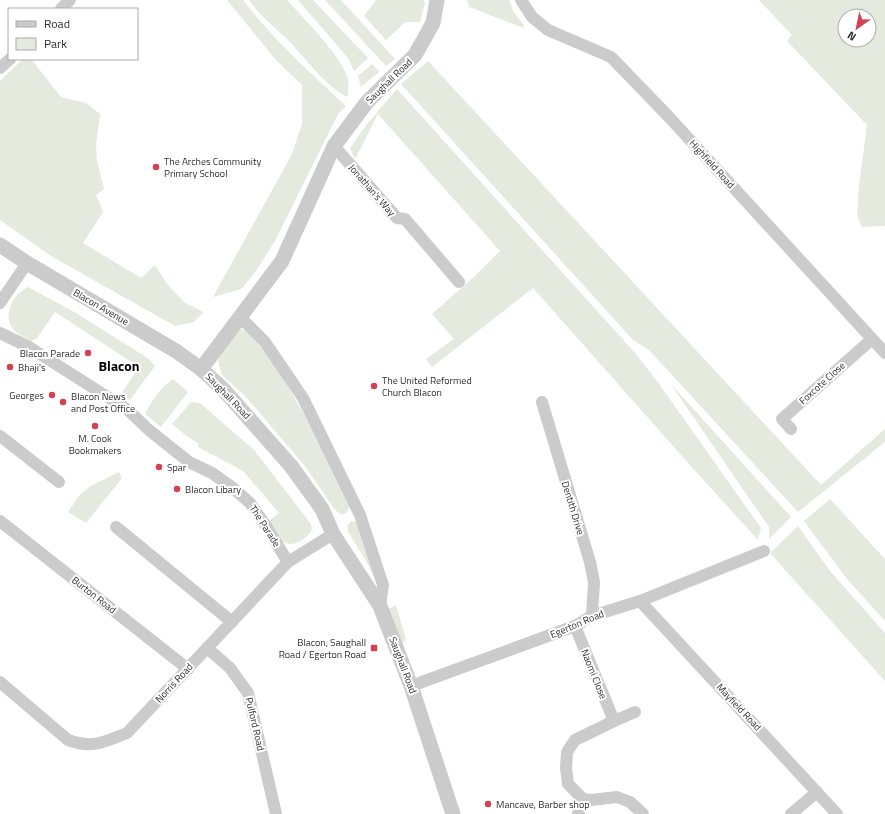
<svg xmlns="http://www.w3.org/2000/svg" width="885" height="814" viewBox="0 0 885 814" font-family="'Titillium Web',sans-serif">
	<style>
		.green { fill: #e4eadd; fill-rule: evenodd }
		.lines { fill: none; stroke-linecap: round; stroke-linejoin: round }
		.minor { stroke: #cbcbcb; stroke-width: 12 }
		.tertiary { stroke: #cbcbcb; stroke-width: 15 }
		.poi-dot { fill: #d44151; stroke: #fff; stroke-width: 1.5 }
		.labels { text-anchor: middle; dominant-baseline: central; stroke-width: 4; stroke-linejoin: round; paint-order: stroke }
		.street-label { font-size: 10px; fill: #2e2e2e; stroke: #fff }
		.poi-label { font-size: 10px; fill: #2e2e2e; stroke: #fff; text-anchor: start }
		.district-label { font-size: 14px; font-weight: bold; fill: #000; stroke: #fff }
	</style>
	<rect width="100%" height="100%" fill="#fff"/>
	<!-- green -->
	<g class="green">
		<path d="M227 0H243C273 39 310 73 346 106L338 114 275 241 256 271 241 289 213 297 292 154 302 124V85L277 61Z"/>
		<path d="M249 0H287C303 18 342 56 348 79 349 84 348 90 348 95L346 97C321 81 308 61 288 40 275 27 260 16 249 0Z"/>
		<path d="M298 0H313L368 58 354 71 348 58Z"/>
		<path d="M325 0H341L395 59 386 66Z"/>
		<path d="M376 0H424L425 3 420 22H405L386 40 364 16Z"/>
		<path d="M467 0H509L513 11 523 24 524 28 469 7Z"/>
		<path d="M759 0H885V226L862 227 857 215 859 186 867 125 787 41 792 35ZM845 16H869V40H845Z"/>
		<path d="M23 59H31L61 97 86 103 100 114 96 145 97 161 104 189 96 195 103 212 83 243 141 278 155 265 167 284 184 302 203 312 194 322 175 326 51 256 0 220V81Z"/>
		<path d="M428 61 821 485 885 429V442L798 512 649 350 633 340 401 84Z"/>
		<path d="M372 64 379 72 361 87 358 76Z"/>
		<path d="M397 89 635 353 657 381 761 528 758 540 689 464 533 288 432 367 426 359 454 339 432 314 474 277 500 251 378 114 355 159 350 148 367 124Z"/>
		<path d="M28 287 76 313 149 359 155 366 130 400 121 394 139 367 55 312 37 338 31 341C27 338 21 336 17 333 0 319 11 295 28 287Z"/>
		<path d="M239 328 248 333 273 360 305 417 350 507 346 513 342 515 335 510 305 466 246 397 222 375 218 361 222 349Z"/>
		<path d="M173 379 188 392 161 427 145 414C152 400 160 388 173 379Z"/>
		<path d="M670 383 791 517 769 539V527Z"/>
		<path d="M191 402 200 403 254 450 311 524 312 530C305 541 292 549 280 540 275 536 272 526 269 521L279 513 243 471 198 447 199 444 187 436 172 424Z"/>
		<path d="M119 472 122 478 86 523 68 512 79 496 89 487Z"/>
		<path d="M830 499 885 559V621L847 579 804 521Z"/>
		<path d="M351 521H355L359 526 383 594 365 559 348 532 347 526Z"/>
		<path d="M798 526 830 571 885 633V681L770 553Z"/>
		<path d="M396 605 406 640 402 643 389 609Z"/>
	</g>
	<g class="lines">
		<!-- minor -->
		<g class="minor">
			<path d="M521 0 532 17 548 30 611 57 669 117 885 353"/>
			<path d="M61 9 70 0"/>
			<path d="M0 68 10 59"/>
			<path d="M334 146 397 218 405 219 459 282"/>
			<path d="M0 303 27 263"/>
			<path d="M240 317 265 342 303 398 360 515 383 585 380 606"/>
			<path d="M0 333 29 347 128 410 149 430 189 462 212 473 233 488 250 503 264 523 288 562"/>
			<path d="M542 402 590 562 594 582 592 616"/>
			<path d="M791 429 782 419 872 339"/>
			<path d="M0 436 59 482"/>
			<path d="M0 521 188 669"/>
			<path d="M116 527 232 622"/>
			<path d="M640 601 837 814"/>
			<path d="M575 626 614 721 575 740 567 752 566 768 568 784 583 799 591 800 617 797 630 802 643 814"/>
			<path d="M207 648 230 668 248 693 276 814"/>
			<path d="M0 682 68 740C93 749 104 742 127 733L288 562 333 534"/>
			<path d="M411 686 575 626 592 616 640 601 764 551"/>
			<path d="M614 721 635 712"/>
			<path d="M578 814 583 799"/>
			<path d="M791 814 817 792"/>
		</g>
		<!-- tertiary -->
		<g class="tertiary">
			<path d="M0 245 27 263 176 351 201 369 222 388 291 466 322 509 333 534 380 606 411 686 453 814"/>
			<path d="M201 369 282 261 334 146 367 102 415 55 433 23 437 0"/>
		</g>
	</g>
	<!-- markers -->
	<g class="poi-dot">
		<circle cx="156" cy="167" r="4"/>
		<circle cx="88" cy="353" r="4"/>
		<circle cx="10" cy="367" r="4"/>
		<circle cx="374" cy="386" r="4"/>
		<circle cx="52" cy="395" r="4"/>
		<circle cx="63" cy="402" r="4"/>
		<circle cx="95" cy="426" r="4"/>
		<circle cx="159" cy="467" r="4"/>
		<circle cx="177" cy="489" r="4"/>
		<rect x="370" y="644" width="8" height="8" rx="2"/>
		<circle cx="488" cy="804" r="4"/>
	</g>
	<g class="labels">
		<!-- street labels -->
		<g class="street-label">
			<text transform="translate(389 81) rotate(-44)">Saughall Road</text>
			<text transform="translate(712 164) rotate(48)">Highfield Road</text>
			<text transform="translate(372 190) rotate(49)">Jonathan's Way</text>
			<text transform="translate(101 307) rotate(30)">Blacon Avenue</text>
			<text transform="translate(822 383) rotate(-42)">Foxcote Close</text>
			<text transform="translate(228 396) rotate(46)">Saughall Road</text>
			<text transform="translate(573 508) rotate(73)">Dentith Drive</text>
			<text transform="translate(265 526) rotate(57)">The Parade</text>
			<text transform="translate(94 595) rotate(38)">Burton Road</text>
			<text transform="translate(577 624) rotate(-23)">Egerton Road</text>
			<text transform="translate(403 665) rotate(69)">Saughall Road</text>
			<text transform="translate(594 674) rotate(68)">Naomi Close</text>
			<text transform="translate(174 683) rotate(-47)">Norris Road</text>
			<text transform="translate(739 707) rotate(47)">Mayfield Road</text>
			<text transform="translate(255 724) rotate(77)">Pulford Road</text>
		</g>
		<!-- poi labels -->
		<g class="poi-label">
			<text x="164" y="161">The Arches Community<tspan x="164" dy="12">Primary School</tspan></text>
			<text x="80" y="353" text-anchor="end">Blacon Parade</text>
			<text x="18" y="367">Bhaji's</text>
			<text x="382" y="380">The United Reformed<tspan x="382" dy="12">Church Blacon</tspan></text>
			<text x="44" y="395" text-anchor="end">Georges</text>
			<text x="71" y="396">Blacon News<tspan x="71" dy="12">and Post Office</tspan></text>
			<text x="95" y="438" text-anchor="middle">M. Cook<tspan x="95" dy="12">Bookmakers</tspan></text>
			<text x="167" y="467">Spar</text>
			<text x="185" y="489">Blacon Libary</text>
			<text x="366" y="642" text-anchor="end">Blacon, Saughall<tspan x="366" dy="12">Road / Egerton Road</tspan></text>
			<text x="496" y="804">Mancave, Barber shop</text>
		</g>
		<!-- district labels -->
		<g class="district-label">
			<text x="119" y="365">Blacon</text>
		</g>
	</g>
	<!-- legend -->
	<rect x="8" y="8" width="130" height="52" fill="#ffffff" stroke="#ababab"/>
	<rect x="16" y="21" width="20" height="6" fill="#cbcbcb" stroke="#ababab"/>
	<text x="44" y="28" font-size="12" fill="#2e2e2e">Road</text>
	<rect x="16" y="38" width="20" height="12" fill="#e4eadd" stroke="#ababab"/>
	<text x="44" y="48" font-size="12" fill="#2e2e2e">Park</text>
	<!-- north arrow -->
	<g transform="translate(857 28) rotate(213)"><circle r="19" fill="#ffffff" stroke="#ababab"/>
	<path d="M0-3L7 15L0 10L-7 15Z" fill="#d44151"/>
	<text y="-6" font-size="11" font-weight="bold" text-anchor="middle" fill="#2e2e2e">N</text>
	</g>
</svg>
